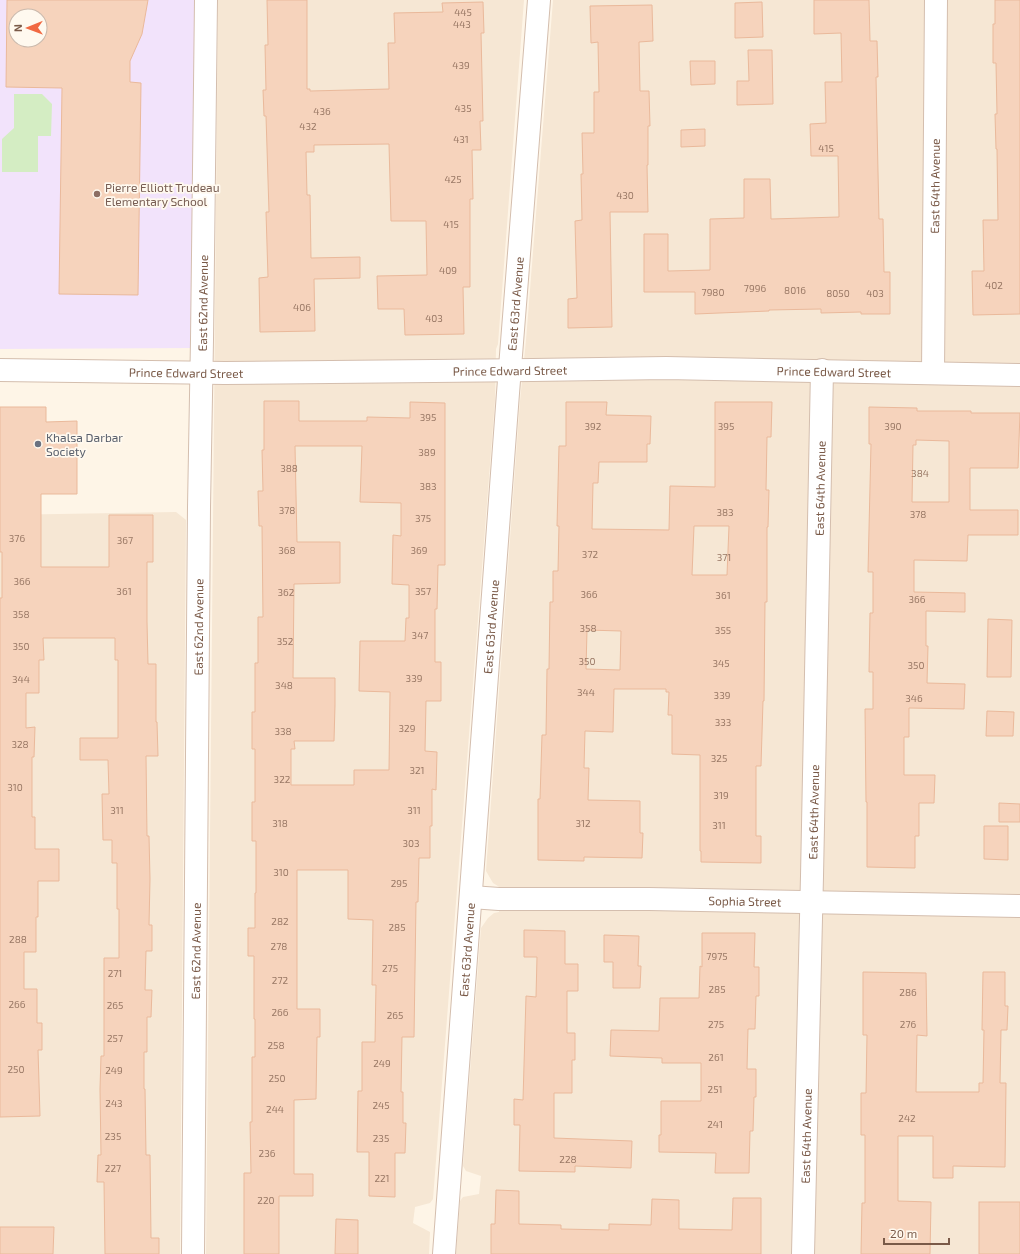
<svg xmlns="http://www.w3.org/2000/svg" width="1020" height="1254" viewBox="0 0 1020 1254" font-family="'Exo 2',sans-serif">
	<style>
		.residential { fill: #f6e7d4 }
		.education { fill: #f2e3fb; fill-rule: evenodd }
		.green { fill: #d4edc3 }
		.building { fill: #f6d3bc; stroke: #eab99b; fill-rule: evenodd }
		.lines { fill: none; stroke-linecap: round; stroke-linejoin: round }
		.minor-casing { stroke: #d4beae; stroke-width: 24 }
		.minor { stroke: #fff; stroke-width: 22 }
		.education-dot { fill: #8d6e63; stroke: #fff9ef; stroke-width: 1.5 }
		.worship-dot { fill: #6b7280; stroke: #fff9ef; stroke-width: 1.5 }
		.labels { text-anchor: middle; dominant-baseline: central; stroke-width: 3.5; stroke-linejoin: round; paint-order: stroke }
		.number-label { font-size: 10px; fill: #997865 }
		.street-label { font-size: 12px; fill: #7a5a48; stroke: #fff9ef }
		.education-label { font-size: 12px; fill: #785e54; stroke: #fff9ef; text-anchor: start }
		.worship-label { font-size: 12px; fill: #5b616d; stroke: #fff9ef; text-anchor: start }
	</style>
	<rect width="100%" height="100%" fill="#fef5e7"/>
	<!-- residential -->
	<g class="residential">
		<path d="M218 0H524L498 344 496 349 495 400 433 1199 430 1203 415 1207 413 1223 430 1232 429 1254H206Z"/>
		<path d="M553 0H1020V1254H456L460 1201 463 1197 479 1194 481 1176 466 1171 463 1166 481 928 488 918 494 913 499 912 501 888 493 883 486 871 520 401 526 340Z"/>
		<path d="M176 512 186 520 180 1254H0V515Z"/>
	</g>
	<!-- education -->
	<path class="education" d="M0 0H196L194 348 0 349ZM16 16H40V40H16Z"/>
	<!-- green -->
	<path class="green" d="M14 94H42L52 104 51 136H38V172H2V139L14 128Z"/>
	<!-- building -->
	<g class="building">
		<path d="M7 0H148L142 34 130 61V82L141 83 138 295 59 294 62 88 6 87ZM16 16H40V40H16Z"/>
		<path d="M267 0H307V89H310V91L389 89 388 43H395L394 13 443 12 442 3 483 2 484 33H481L483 121H480L481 150H472L473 199H470V287H463L464 334 405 335 404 309H378L377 276 427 275 426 221H391L389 144 314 145V152H306L307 195H310L311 258 360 257V278L314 279 315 331 260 332 259 278 268 277 266 212H269L266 116H264L263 90H266L265 45H268Z"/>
		<path d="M814 0H869L870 41H877L878 77H876L879 219H883L884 272H890V314H861V312L821 313V309L769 310V311L695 314V292H644V234H668V271L710 270V219L744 218V179H770L771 219 839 217 838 156H811L810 124 826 123 825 82H842L841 33 814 34Z"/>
		<path d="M995 0H1020V314L973 315 972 271H984L983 220H998L997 149H996L995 114H997L996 63H993V24H995Z"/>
		<path d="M762 2 763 37 735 38V3Z"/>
		<path d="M652 5 653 41 639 42 640 91H649L650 126H648V165H647L648 212H610L612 327 568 328V299L577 298 575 221 582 220 581 174H583L582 133H594V92H599L598 42 591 43 590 6Z"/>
		<path d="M748 50H772L773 104 737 105V81H749Z"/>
		<path d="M690 61H715V84L691 85Z"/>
		<path d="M705 129V146L681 147V130Z"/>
		<path d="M264 401H299V421H367V417L410 418V402L445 403V565H438L437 609H435V662H441V701H426L425 751 437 752 436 790 432 789V826H430V858H419L418 902H416L414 1037H402L401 1092H403V1123H406L405 1153H395V1197L369 1196V1152H357L358 1091H362V1042H375L376 985H372L373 920 348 919V870H297V1009H320V1037H317L316 1099 294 1100V1174H313V1196H279V1254H244V1173H251L250 1122H252V1057H255V1019H254V956H248V928H255V893H256V841H252V802H255V749H252V712H255V663H258V617H263L262 526H259L258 491H263L262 450H264ZM295 446H362L360 502 401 503V536L393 535 392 584 409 585V618H406L405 641H360L359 691 390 692 389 770H354V785H291V749H295L294 741H334L335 705V678H293L294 584 340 583V542H297Z"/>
		<path d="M566 402H607L606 415 651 416 650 444H647V462H599L598 483H593L592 529 669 530 670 486 715 487V402H772L771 437H767L766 490H769L768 527H767V602H765L764 701H763L761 766H756V836H761V863L701 862V851H700V755L672 754V715H668L669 692H666V689H614L613 732 585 731 584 768H589L588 800 640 801V833H643L642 858 584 857V861L538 860V799H540L542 735H546L547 669H549L550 602H553V571H558L559 526H557L559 446H566ZM694 526H729L727 575H692ZM587 630 621 631 620 670 586 669Z"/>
		<path d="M0 407H46V422L77 421V494H41V567H109V515H153V562H147V622L148 664H156V722H157L158 756H146L147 836H149L150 879 149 925H152V951H146L145 990H152L151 1017H147V1052H144V1089H145L146 1155H150L151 1238H159V1254H105L104 1182H97L98 1155H101L100 1089 101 1056H104V958H119V909H117V863H112V840H103L102 794H109L108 760H80V738H118V660H115V638H43L44 660H39V693H26V728L35 727 34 757H32V817H35V849H59V881H38V917H36V952H24V989H37V1023H42V1050H38L40 1116 0 1117V598H2V552H0Z"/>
		<path d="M869 407 917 408V411H971V413H1020L1018 468H970V510H1018V535H968L967 561 914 560V592L965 593V612L926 611V646H928L927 683 965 684 964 709 909 708V737H904V775H935L934 803H919V836H915V868L867 867V802H866L865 709H873V672H869L870 613H873V572H868L871 444H869ZM916 440 949 441V502H912L913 445H916Z"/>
		<path d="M988 619 1012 620 1011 677H987Z"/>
		<path d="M987 711 1014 712 1013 736H986Z"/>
		<path d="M999 803 1020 804V822H999Z"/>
		<path d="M984 826H1008V860L984 859Z"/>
		<path d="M524 930 565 931V964H578V991H567V1033H575V1060H572V1093H554V1138L632 1141 631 1168 575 1166V1172L519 1171 520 1125H514V1099L523 1100 526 996 536 997 537 957H524Z"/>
		<path d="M702 933H755L754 967H759V996H756L755 1029H748L747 1069H756V1097H754L753 1131H750L749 1173H715L716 1153 659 1152V1135H661V1101H701V1063H662V1058L610 1056 611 1030 659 1031 660 998H699L700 966 702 967Z"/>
		<path d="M604 935 639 936 638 966H641L640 988H613V962H604Z"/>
		<path d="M863 972 926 973 927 1036 917 1035 916 1092H979V1083H983L984 1030H982L983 972H1005V1006H1008L1007 1030H1001L1000 1083H1006L1005 1167 953 1166V1178H933V1136H898V1201L931 1202 930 1254H861L862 1203H865V1135H861V1093H866L867 1035H863Z"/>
		<path d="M496 1190 519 1191V1224L561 1225V1229L609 1230V1224L651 1225 652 1199 679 1200V1229L732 1230 733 1198H761V1254H491V1224H495Z"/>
		<rect x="979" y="1202" width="41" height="52"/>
		<path d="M336 1219 358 1220V1254H335Z"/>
		<path d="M0 1227H54L53 1254H0Z"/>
	</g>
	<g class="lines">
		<!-- minor casing -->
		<g class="minor-casing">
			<g id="minor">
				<path id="s1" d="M0 370 225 373 533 370 666 368 1020 375"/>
				<path id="s2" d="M933 373 936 0"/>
				<path id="s3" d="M471 897 499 899H649L1020 906"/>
				<path id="s4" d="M193 1254 199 507 202 340 206 0"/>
				<path id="s5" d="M444 1254 508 393 539 0"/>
				<path id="s6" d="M803 1254 812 876 822 370"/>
			</g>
		</g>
		<!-- minor -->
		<use href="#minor" class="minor"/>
	</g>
	<!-- markers -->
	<circle class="education-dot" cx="97" cy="194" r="4"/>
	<circle class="worship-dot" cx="38" cy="444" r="4"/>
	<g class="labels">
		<!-- number labels -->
		<g class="number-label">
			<text x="463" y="12">445</text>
			<text x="462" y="24">443</text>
			<text x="461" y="65">439</text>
			<text x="463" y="108">435</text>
			<text x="322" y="111">436</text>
			<text x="308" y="126">432</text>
			<text x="461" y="139">431</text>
			<text x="826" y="148">415</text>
			<text x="453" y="179">425</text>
			<text x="625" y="195">430</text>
			<text x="451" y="224">415</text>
			<text x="448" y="270">409</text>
			<text x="994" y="285">402</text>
			<text x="755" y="288">7996</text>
			<text x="795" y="290">8016</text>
			<text x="713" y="292">7980</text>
			<text x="838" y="293">8050</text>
			<text x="875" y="293">403</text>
			<text x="302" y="307">406</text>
			<text x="434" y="318">403</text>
			<text x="428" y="417">395</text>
			<text x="593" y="426">392</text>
			<text x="726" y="426">395</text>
			<text x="893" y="426">390</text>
			<text x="427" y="452">389</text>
			<text x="289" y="468">388</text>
			<text x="920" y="473">384</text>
			<text x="428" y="486">383</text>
			<text x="287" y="510">378</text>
			<text x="725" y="512">383</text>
			<text x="918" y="514">378</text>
			<text x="423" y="518">375</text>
			<text x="17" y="538">376</text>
			<text x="125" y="540">367</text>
			<text x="287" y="550">368</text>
			<text x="419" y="550">369</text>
			<text x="590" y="554">372</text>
			<text x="724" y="557">371</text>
			<text x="22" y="581">366</text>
			<text x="124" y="591">361</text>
			<text x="423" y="591">357</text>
			<text x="286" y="592">362</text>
			<text x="589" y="594">366</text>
			<text x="723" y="595">361</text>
			<text x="917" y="599">366</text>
			<text x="21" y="614">358</text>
			<text x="588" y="628">358</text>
			<text x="723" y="630">355</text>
			<text x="420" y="635">347</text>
			<text x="285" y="641">352</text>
			<text x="21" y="646">350</text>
			<text x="587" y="661">350</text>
			<text x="721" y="663">345</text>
			<text x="916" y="665">350</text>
			<text x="414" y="678">339</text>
			<text x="21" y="679">344</text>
			<text x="284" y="685">348</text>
			<text x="586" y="692">344</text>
			<text x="722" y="695">339</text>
			<text x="914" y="698">346</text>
			<text x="723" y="722">333</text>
			<text x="407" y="728">329</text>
			<text x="283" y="731">338</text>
			<text x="20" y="744">328</text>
			<text x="719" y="758">325</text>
			<text x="417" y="770">321</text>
			<text x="282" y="779">322</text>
			<text x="15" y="787">310</text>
			<text x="721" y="795">319</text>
			<text x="117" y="810">311</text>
			<text x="414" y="810">311</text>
			<text x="280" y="823">318</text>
			<text x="583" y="823">312</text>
			<text x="719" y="825">311</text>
			<text x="411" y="843">303</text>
			<text x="281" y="872">310</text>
			<text x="399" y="883">295</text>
			<text x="280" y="921">282</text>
			<text x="397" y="927">285</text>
			<text x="18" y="939">288</text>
			<text x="279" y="946">278</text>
			<text x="717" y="956">7975</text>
			<text x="390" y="968">275</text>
			<text x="115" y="973">271</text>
			<text x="280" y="980">272</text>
			<text x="717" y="989">285</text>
			<text x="908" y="992">286</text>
			<text x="17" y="1004">266</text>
			<text x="115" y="1005">265</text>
			<text x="280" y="1012">266</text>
			<text x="395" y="1015">265</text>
			<text x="716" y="1024">275</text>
			<text x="908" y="1024">276</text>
			<text x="115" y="1038">257</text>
			<text x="276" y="1045">258</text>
			<text x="716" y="1057">261</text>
			<text x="382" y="1063">249</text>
			<text x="16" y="1069">250</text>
			<text x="114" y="1070">249</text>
			<text x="277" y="1078">250</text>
			<text x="715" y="1089">251</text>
			<text x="114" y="1103">243</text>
			<text x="381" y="1105">245</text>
			<text x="275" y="1109">244</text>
			<text x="907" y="1118">242</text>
			<text x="715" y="1124">241</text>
			<text x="113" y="1136">235</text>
			<text x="381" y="1138">235</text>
			<text x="267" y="1153">236</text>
			<text x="568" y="1159">228</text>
			<text x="113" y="1168">227</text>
			<text x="382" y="1178">221</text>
			<text x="266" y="1200">220</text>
		</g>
		<!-- street labels -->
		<g class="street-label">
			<text stroke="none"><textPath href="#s2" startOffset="187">East 64th Avenue</textPath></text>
			<text stroke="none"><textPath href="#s4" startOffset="951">East 62nd Avenue</textPath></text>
			<text stroke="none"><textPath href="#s5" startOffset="953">East 63rd Avenue</textPath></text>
			<text stroke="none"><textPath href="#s1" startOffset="510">Prince Edward Street</textPath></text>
			<text stroke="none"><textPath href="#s1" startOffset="834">Prince Edward Street</textPath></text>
			<text stroke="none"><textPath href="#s1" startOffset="186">Prince Edward Street</textPath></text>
			<text stroke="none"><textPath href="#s6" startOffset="766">East 64th Avenue</textPath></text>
			<text stroke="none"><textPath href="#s4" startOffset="627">East 62nd Avenue</textPath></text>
			<text stroke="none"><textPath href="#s5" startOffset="629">East 63rd Avenue</textPath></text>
			<text stroke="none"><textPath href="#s6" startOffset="442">East 64th Avenue</textPath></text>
			<text stroke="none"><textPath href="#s3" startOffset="274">Sophia Street</textPath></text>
			<text stroke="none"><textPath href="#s5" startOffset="305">East 63rd Avenue</textPath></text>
			<text stroke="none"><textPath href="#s4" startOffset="303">East 62nd Avenue</textPath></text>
			<text stroke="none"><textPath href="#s6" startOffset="118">East 64th Avenue</textPath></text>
		</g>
		<!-- education labels -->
		<g class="education-label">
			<text x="105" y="187">Pierre Elliott Trudeau<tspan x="105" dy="14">Elementary School</tspan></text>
		</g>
		<!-- worship labels -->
		<g class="worship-label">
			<text x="46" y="437">Khalsa Darbar<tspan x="46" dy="14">Society</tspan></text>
		</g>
	</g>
	<!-- north arrow -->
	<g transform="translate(28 28) rotate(269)"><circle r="19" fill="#fff9ef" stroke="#cab9ac"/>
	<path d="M0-3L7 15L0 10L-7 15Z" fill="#f16942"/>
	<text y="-6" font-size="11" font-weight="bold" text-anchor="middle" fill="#7a5a48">N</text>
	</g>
	<!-- scale -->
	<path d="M884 1238v6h65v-6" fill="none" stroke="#7a5a48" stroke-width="2"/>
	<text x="890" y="1238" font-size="12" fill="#7a5a48" stroke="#fff9ef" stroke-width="3" paint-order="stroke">20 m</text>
</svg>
